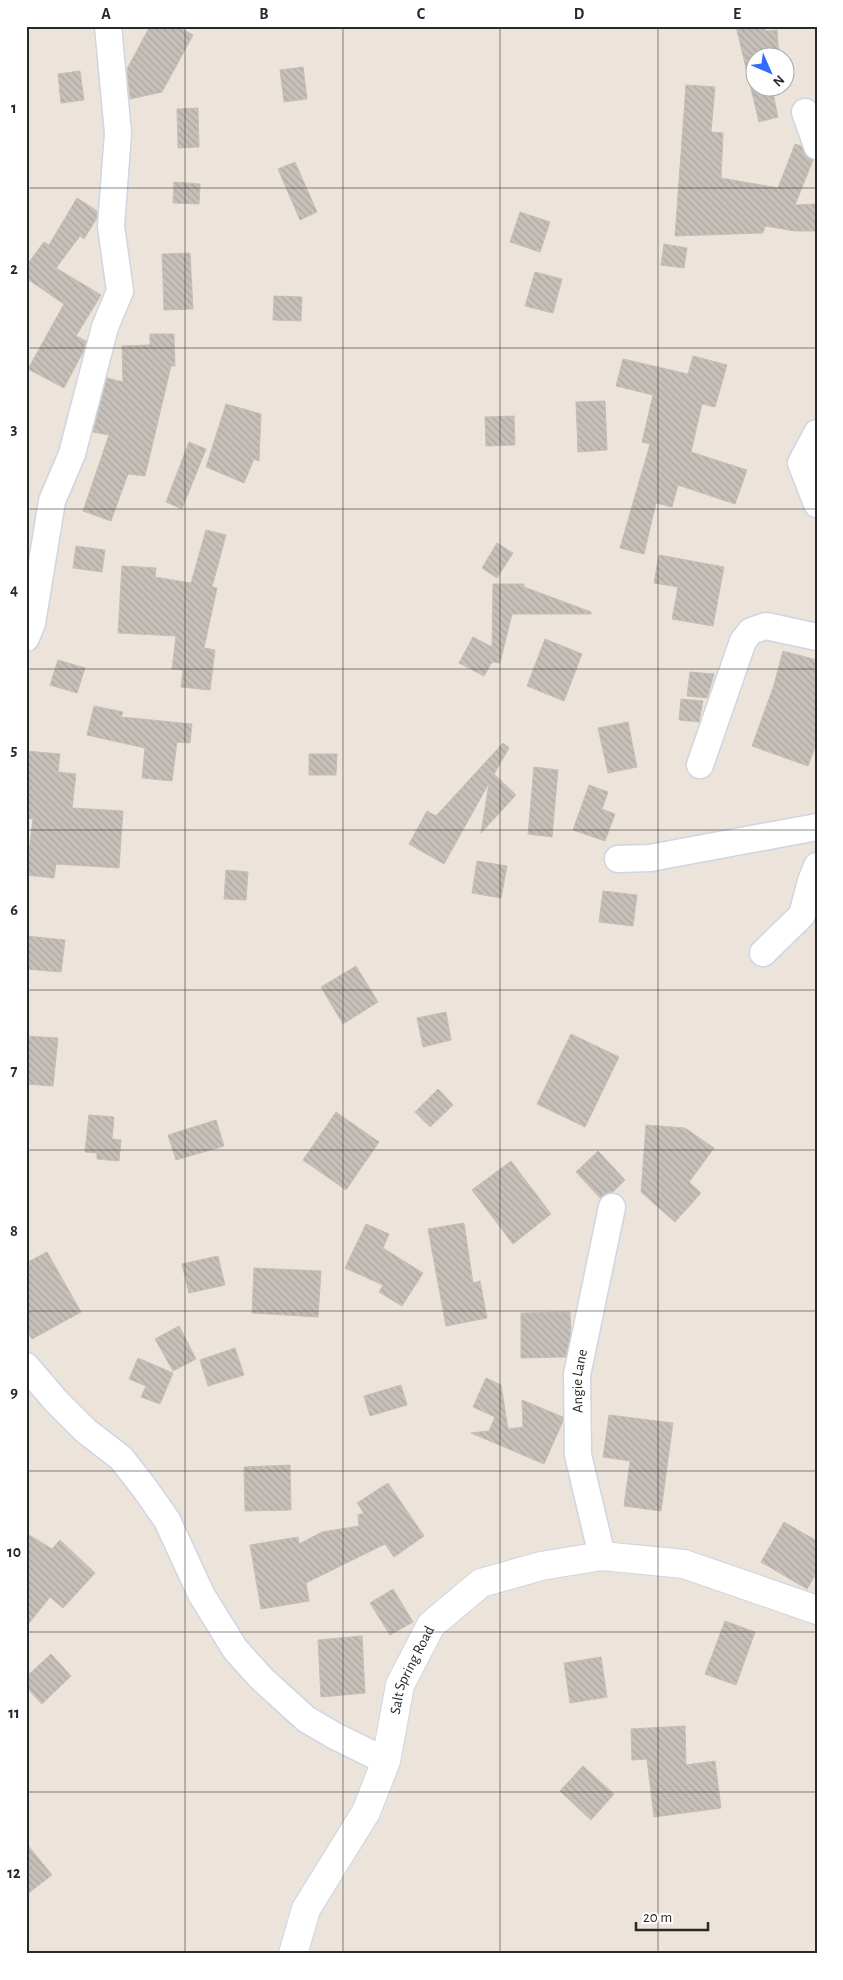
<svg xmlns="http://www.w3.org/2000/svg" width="843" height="1980" viewBox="0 0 843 1980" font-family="'Alegreya Sans',sans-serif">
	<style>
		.building { fill: url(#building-back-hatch); stroke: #c7bfb4 }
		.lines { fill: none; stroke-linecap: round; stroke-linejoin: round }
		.street-casing { stroke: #cfd5e3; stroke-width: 29 }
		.secondary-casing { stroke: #cfd5e3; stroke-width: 30 }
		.street { stroke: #fff; stroke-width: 26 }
		.secondary { stroke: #fff; stroke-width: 28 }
		.grid { fill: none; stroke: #292929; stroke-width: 1; stroke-opacity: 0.55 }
		.labels { text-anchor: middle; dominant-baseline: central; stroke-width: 5; stroke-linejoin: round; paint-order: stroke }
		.street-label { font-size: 15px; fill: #292929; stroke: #fff }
		.neatline { fill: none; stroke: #292929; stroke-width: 2 }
		.grid-label { font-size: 16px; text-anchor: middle; font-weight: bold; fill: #292929 }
	</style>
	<defs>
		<pattern id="building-back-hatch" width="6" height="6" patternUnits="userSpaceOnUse" patternTransform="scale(1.25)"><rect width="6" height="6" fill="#c7c0ba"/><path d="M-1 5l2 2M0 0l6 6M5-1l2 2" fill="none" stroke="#aba5a0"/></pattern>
	</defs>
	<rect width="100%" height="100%" fill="#ece3da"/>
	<!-- building -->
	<g class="building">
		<path d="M150 26H177L193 35 162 92 130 99 127 69Z"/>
		<path d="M736 26H765V31L777 30 779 58H756V88H772L778 117 759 122Z"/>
		<path d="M303 67 307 99 284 102 280 70Z"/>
		<path d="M80 71 84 100 61 103 58 74Z"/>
		<path d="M686 85 715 87 711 132 723 133 721 178 778 188 795 144 801 146 807 157 813 160 795 205 817 204V231H795L765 226 763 233 675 236Z"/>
		<path d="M198 108 199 147 178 148 177 109Z"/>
		<path d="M295 162 317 212 300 220 278 169Z"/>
		<path d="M174 182 200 184 199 204 173 203Z"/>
		<path d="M77 198 97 211V218L84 239 80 236 56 268 101 295 76 336 86 341 83 352 64 388 28 369 64 304 26 278V266L44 242 49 245Z"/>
		<path d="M520 212 550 222 540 252 510 242Z"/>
		<path d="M664 244 687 248 684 268 661 265Z"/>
		<path d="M190 253 193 309 164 310 162 254Z"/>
		<path d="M535 272 562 279 553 313 525 306Z"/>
		<path d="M274 296 302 297 301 321 273 320Z"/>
		<path d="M150 334H174L175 366H171L145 476 128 474 111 521 83 511 109 435 93 432 107 378 123 382 122 346 150 345Z"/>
		<path d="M693 356 727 365 715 407 702 404 691 452 747 470 735 504 678 485 672 507 656 503 644 554 620 548 650 444 642 442 653 395 616 386 623 359 688 374Z"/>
		<path d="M605 401 607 450 578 452 576 402Z"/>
		<path d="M226 404 261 414 259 461 254 459 244 483 206 467Z"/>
		<path d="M514 416 515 445 486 446 485 417Z"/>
		<path d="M189 442 206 449 182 509 166 502Z"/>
		<path d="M206 530 226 535 212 587 217 588 204 648 215 650 210 690 181 687 183 670 172 669 176 636 118 633 122 566 156 568 155 577 191 583Z"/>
		<path d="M497 543 513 553 497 578 482 568Z"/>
		<path d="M76 546 105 550 102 572 73 568Z"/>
		<path d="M659 555 724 567 713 626 672 619 678 587 654 583Z"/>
		<path d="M493 584H524V587L591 612V614H512L500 663 492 662 484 676 459 663 473 637 492 647Z"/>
		<path d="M545 639 582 654 564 701 527 686Z"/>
		<path d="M783 651 817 660V742L808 766 752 746 774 685Z"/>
		<path d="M58 660 85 668 77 693 50 685Z"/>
		<path d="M690 672 714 674 707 698 687 696Z"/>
		<path d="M681 699 703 701 699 722 679 720Z"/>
		<path d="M94 706 123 712 121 717 192 724 190 743 177 742 172 781 142 778 145 748 87 735Z"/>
		<path d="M628 722 637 767 608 773 598 728Z"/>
		<path d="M503 743 509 748 494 774 516 795 481 833 489 783 444 864 409 844 427 811 436 816Z"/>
		<path d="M26 751 60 754 58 772 76 774 72 808 123 811 119 868 56 864 54 878 26 875 33 819 26 818Z"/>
		<path d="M309 754H337L336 775H309Z"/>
		<path d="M534 767 558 770 552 837 528 834Z"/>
		<path d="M589 785 608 792 602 809 615 814 605 841 573 830Z"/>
		<path d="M477 861 507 866 501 898 472 893Z"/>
		<path d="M226 870 248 872 246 900 224 899Z"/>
		<path d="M603 891 637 895 633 926 599 922Z"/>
		<path d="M26 936 65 940 61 972 26 969Z"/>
		<path d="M356 966 378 1002 343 1024 321 987Z"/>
		<path d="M446 1012 451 1040 423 1047 417 1018Z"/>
		<path d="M571 1034 619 1057 585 1127 537 1104Z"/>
		<path d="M26 1036 58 1038 53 1086 26 1084Z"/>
		<path d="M438 1089 453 1105 430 1127 415 1112Z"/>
		<path d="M336 1112 379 1142 346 1190 303 1160Z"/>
		<path d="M89 1115 114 1117 112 1139 121 1140 119 1161 97 1159V1153L85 1152Z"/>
		<path d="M216 1120 224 1146 176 1160 168 1135Z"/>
		<path d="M646 1125 685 1128 714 1148 689 1182 701 1193 675 1222 641 1192Z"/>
		<path d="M598 1151 625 1180 613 1192 607 1193 600 1198 576 1172Z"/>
		<path d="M511 1161 551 1214 513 1244 472 1190Z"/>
		<path d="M464 1223 473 1283 480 1281 487 1318 446 1326 428 1229Z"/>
		<path d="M366 1224 389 1234 383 1248 423 1273 402 1306 379 1292 383 1285 345 1268Z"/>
		<path d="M47 1252 81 1312 32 1339 26 1329V1263Z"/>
		<path d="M218 1256 225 1285 189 1293 182 1264Z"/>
		<path d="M254 1268 321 1271 318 1317 252 1313Z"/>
		<path d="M570 1312 571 1333 566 1357 521 1358V1313Z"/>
		<path d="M179 1326 196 1359 173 1371 155 1339Z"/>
		<path d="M235 1348 244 1375 208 1386 200 1360Z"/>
		<path d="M138 1358 173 1373 160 1404 141 1397 146 1386 129 1379Z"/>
		<path d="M486 1378 501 1385 508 1429 523 1427 522 1400 563 1417V1421L544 1464 471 1433 489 1431 495 1417 473 1407Z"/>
		<path d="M401 1385 407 1405 370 1416 364 1396Z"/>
		<path d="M609 1415 673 1423 661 1511 624 1506 630 1461 603 1457Z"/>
		<path d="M290 1465 291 1510 245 1511 244 1467Z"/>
		<path d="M388 1483 424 1536 394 1557 385 1544 306 1583 309 1601 261 1609 250 1545 298 1537 299 1544 322 1532 359 1526 358 1515 364 1513 357 1503Z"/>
		<path d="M784 1522 817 1541V1572L807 1589 761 1562Z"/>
		<path d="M26 1533 52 1549 60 1540 95 1573 63 1608 50 1597 26 1627Z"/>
		<path d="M393 1589 413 1622 390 1635 370 1603Z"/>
		<path d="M725 1621 755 1632 736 1685 705 1674Z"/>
		<path d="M362 1636 365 1693 321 1697 318 1640Z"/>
		<path d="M51 1654 71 1676 42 1704 26 1687V1677Z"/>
		<path d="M601 1657 607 1697 570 1703 564 1663Z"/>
		<path d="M685 1726 686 1765 715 1761 721 1808 654 1817 647 1759 632 1760 631 1729Z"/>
		<path d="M583 1766 614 1794 591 1820 560 1791Z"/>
		<path d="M26 1843 52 1875 26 1895Z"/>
	</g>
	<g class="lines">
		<!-- street casing -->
		<g class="street-casing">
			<g id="street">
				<path d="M805 112 817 146"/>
				<path d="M817 433 801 463 817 504"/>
				<path d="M26 638 32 623 52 501 72 454 105 327 120 291 111 226 118 133 108 26"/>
				<path d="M700 765 743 641 751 631 766 626 817 637"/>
				<path d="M618 859 650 858 817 827"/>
				<path d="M763 953 802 915 811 881 817 866"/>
				<path d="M26 1366 56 1401 86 1431 121 1458 143 1486 167 1520 201 1594 235 1649 261 1678 306 1719 335 1736 386 1761"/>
				<path id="s1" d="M602 1556 578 1455 577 1375 612 1207"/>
			</g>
		</g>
		<!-- secondary casing -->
		<g class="secondary-casing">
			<g id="secondary">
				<path id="s2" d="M293 1954 306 1909 366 1812 386 1761 400 1685 431 1625 481 1583 541 1566 602 1556 684 1564 817 1610"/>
			</g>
		</g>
		<!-- street -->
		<use href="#street" class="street"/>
		<!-- secondary -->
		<use href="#secondary" class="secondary"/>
	</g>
	<!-- grid -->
	<path class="grid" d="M185 26V1954M343 26V1954M500 26V1954M658 26V1954M26 188H817M26 348H817M26 509H817M26 669H817M26 830H817M26 990H817M26 1150H817M26 1311H817M26 1471H817M26 1632H817M26 1792H817"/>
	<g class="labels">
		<!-- street labels -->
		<g class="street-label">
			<text stroke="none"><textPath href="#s1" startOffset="178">Angie Lane</textPath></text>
			<text stroke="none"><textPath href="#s2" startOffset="311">Salt Spring Road</textPath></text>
		</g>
	</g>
	<!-- border -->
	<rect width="843" height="1980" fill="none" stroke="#ffffff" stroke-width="55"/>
	<!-- north arrow -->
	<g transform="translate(770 72) rotate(135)"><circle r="24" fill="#ffffff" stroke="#a9a9a9"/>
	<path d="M0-4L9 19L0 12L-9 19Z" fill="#346bff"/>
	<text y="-8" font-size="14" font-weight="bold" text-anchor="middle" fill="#292929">N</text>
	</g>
	<!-- scale -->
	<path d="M636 1922v8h72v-8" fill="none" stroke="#292929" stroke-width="2.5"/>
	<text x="643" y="1922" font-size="15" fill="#292929" stroke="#ffffff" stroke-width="4" paint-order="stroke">20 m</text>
	<rect x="28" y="28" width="788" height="1924" class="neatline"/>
	<g class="grid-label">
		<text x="106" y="19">A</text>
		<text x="264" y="19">B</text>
		<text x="421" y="19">C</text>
		<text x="579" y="19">D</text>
		<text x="737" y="19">E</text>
		<text x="14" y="113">1</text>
		<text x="14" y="274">2</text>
		<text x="14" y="434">3</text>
		<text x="14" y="595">4</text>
		<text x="14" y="755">5</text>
		<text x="14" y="915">6</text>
		<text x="14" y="1076">7</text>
		<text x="14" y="1236">8</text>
		<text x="14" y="1397">9</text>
		<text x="14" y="1557">10</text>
		<text x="14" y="1718">11</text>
		<text x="14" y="1878">12</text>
	</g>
</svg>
